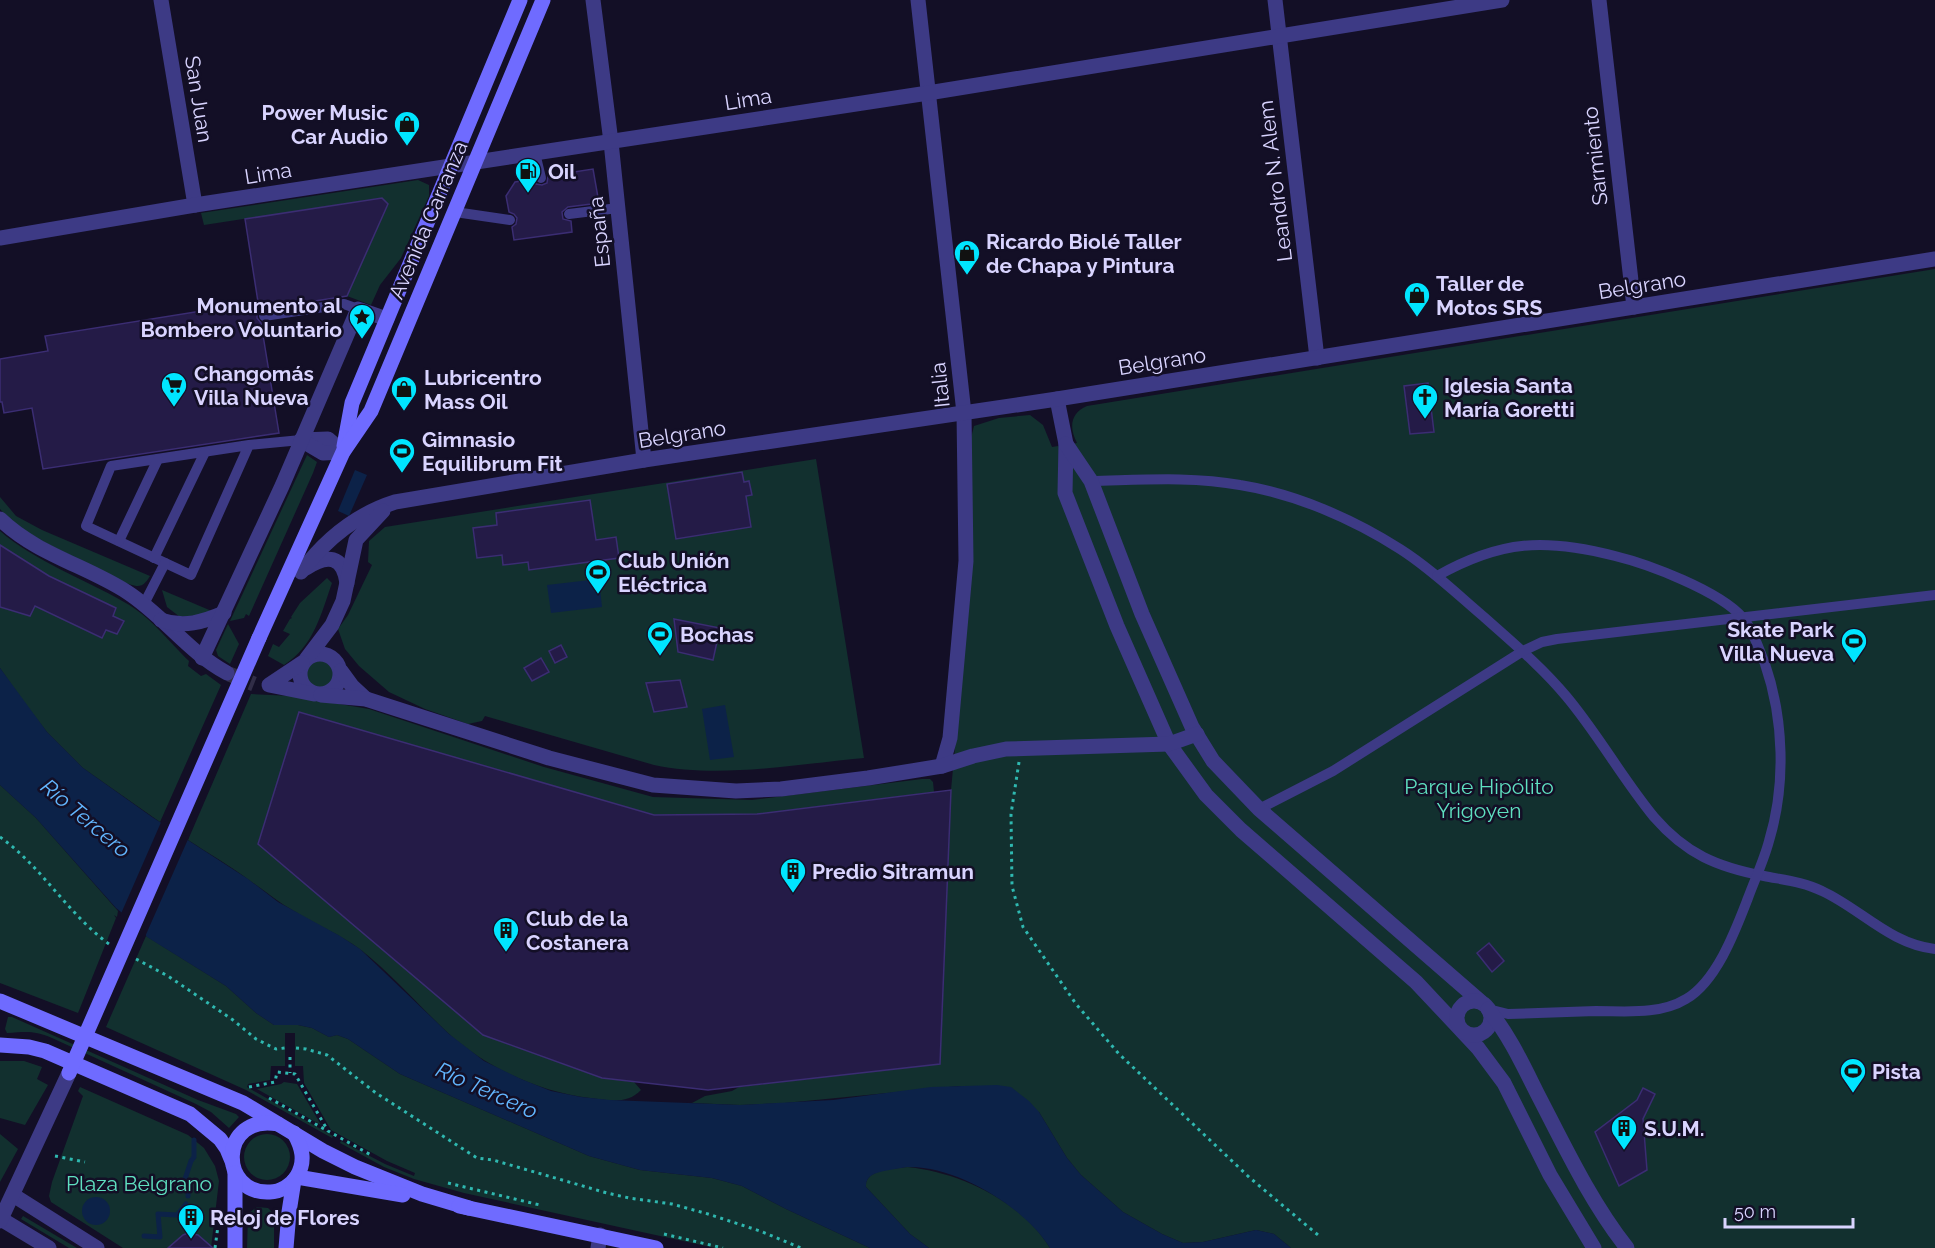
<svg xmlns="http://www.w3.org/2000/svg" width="1935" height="1248" viewBox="0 0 1935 1248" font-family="Raleway,sans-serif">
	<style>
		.green { fill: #12302f; fill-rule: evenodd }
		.water { fill: #0c2248 }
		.pier { fill: #130f26 }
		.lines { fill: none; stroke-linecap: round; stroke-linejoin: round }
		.stream { stroke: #0c2248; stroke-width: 5 }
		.building { fill: #241b47; stroke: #3b2d73; stroke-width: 1.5 }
		.street-tunnel { stroke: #312d47; stroke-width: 15; stroke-dasharray: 15 8; stroke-linecap: butt }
		.path { stroke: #2fb8b0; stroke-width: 3; stroke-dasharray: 3 4.5; stroke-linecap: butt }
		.lane { stroke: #3d3a85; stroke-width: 10 }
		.street { stroke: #3d3a85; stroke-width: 15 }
		.secondary { stroke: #6f6bff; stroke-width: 15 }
		.secondary-bridge { stroke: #6f6bff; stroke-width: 15 }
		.labels { text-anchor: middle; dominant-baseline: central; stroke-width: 5; stroke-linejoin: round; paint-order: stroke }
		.street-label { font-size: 21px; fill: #d9d4ff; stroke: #130f26 }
		.poi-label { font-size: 21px; font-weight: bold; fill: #d9d4ff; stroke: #130f26; text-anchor: start }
		.park-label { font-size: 21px; fill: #5fe0c0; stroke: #130f26 }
		.water-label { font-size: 22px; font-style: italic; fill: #62b6ff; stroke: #130f26 }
	</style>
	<rect width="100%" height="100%" fill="#130f26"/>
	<!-- green -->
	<g class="green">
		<path d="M418 180 429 185V196L401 258 380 285 371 305 347 296 388 204 382 198 204 225 201 213Z"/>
		<path d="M1935 269V1248H1291L1274 1234 1256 1230 1203 1242 1183 1243 1162 1234 1123 1212 1081 1175 1067 1158 1039 1112 959 1086 785 1103 740 1105 692 1103 705 1096 732 1091 739 1087 940 1064 951 790 972 566 971 438 974 426 999 418 1030 415 1043 425 1052 447 1077 443C1069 428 1070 413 1087 406Z"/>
		<path d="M307 455 317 462 313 473 249 616 246 614 244 618 230 621Z"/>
		<path d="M816 459 864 758C797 764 720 779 654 765L485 716 482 721 468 724 425 709 389 692 359 666 345 649 338 629 348 615 372 565 368 562 369 541 385 527Z"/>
		<path d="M0 497 16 516 42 530 150 576C147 581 143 587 136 586 121 583 104 572 90 565 60 549 22 535 0 509Z"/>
		<path d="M0 531C36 562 83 578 124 602 150 616 168 641 189 661L188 666 201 676 206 674 221 685 160 822 83 768 47 732 23 701 0 668V607L29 616 35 606 102 638 106 630 117 634 123 621 113 616 116 608 49 576 0 545Z"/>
		<path d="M327 578 332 583C321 614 314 646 284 665L268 656 273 644 279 647 290 634 283 631 290 619 292 618 291 617 300 603Z"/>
		<path d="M162 590 214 612 210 614 180 617 167 607Z"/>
		<path d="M228 624 239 644 230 664 218 656 216 650Z"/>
		<circle cx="320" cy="674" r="15"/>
		<path d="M251 694 292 696 369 709 544 767 653 797 752 800 922 779H930L933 782 934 792 757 814 654 815 456 758 470 1024 483 1035 602 1078 634 1082 641 1090C627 1105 608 1100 590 1098 538 1092 485 1067 447 1032 418 1005 392 974 361 950 340 934 316 925 294 911 278 902 264 890 249 880 229 865 208 853 188 840ZM260 836 278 840 303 882 279 862 275 855 258 844Z"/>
		<path d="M0 785 36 818 118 911 117 917 114 915 116 918 78 1013 0 983Z"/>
		<path d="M146 936 226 986 256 1013 274 1025H298L312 1028 329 1037 337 1035 348 1039 400 1074 589 1156 640 1170 712 1178 742 1186 786 1209 870 1248H715L464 1193 414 1179 384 1167 340 1143 341 1141 385 1164 414 1176 415 1173 387 1161 331 1130 304 1083 303 1066H295V1033H285V1066H271L270 1080 248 1084 247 1087 333 1136 332 1138 246 1090 106 1027Z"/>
		<path d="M8 1017H12L198 1100 236 1114 239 1117 229 1128 211 1112 196 1104 52 1038C33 1030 26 1032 7 1033L5 1029Z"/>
		<path d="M0 1061H24L42 1067 37 1079 48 1085 25 1125 0 1118Z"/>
		<path d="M284 1082 297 1084 321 1125 257 1089 281 1084Z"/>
		<path d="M80 1087 188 1135 204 1148 215 1166 219 1181 211 1248H123L51 1202 49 1196 52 1182 83 1096 78 1091Z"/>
		<path d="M0 1134 18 1149 0 1182Z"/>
		<circle cx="267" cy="1157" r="23"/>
		<path d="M907 1167C960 1172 1022 1202 1050 1248H929L910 1234 866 1187C864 1169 895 1169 907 1167Z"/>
		<path d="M257 1207 268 1208 274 1214V1248H247L248 1216 250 1212Z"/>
		<path d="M23 1216 77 1248H69L21 1219Z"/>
	</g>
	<!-- water -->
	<g class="water">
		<path d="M355 470 367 475 349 516 338 511Z"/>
		<path d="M599 579 602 607 551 613 547 585Z"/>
		<path d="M0 668 47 732 83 768 152 817 248 879 278 902 340 936 360 949 449 1034 484 1061 521 1079 551 1091 581 1097 610 1100 740 1105 833 1100 931 1087 997 1085 1011 1087 1029 1101 1039 1112 1067 1158 1081 1175 1123 1212 1162 1234 1183 1243 1203 1242 1256 1230 1274 1234 1291 1248H1050C1025 1207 956 1165 907 1167 899 1168 891 1170 884 1171 875 1173 865 1176 866 1187L910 1234 929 1248H870L786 1209 742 1186 712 1178 640 1170 589 1156 400 1074 348 1039 337 1035 329 1037 312 1028 298 1025H274L256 1013 226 986 147 937 136 924 116 908 36 818 0 785Z"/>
		<path d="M725 705 734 757 710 760 702 709Z"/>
		<circle cx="96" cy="1211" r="14"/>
	</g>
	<!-- pier -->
	<path class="pier" d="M162 820 189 837 144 939 134 927 120 916Z"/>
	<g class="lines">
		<!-- stream -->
		<g class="stream">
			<path d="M188 1196V1189L184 1182 191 1161 194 1157V1140"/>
			<path d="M144 1236 160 1237 158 1214 177 1215 186 1204"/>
		</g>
	</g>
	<!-- building -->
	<g class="building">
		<path d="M593 169 599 203 568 207 562 212 563 219 571 221 572 232 514 240 512 227 516 224 517 218 514 214 509 212 506 196 515 182 533 179 536 184 542 185 547 183 548 176Z"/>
		<path d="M382 198 388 204 347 296 263 309H259L257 313V318L261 323 279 433 43 469 32 408 4 413 2 402H0V359L48 351 45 336 258 302 245 219Z"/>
		<path d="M1428 383 1434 432 1410 434 1404 386Z"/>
		<path d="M742 472 744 482 749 481 752 495 746 496 751 527 676 539 667 484Z"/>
		<path d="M590 500 596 540 616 537 619 558 529 570 528 562 503 565 502 555 477 558 473 528 497 525 496 513Z"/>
		<path d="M0 545 49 576 116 608 113 616 124 621 117 634 106 630 102 638 35 606 30 616 0 607Z"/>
		<path d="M674 619 720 628 713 660 678 652Z"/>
		<path d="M561 645 567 657 555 663 549 651Z"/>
		<path d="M541 658 549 672 532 681 524 668Z"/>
		<path d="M680 680 687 707 654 712 646 683Z"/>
		<path d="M299 712 654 815 757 814 951 790 940 1064 708 1090 602 1078 483 1035 258 844Z"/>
		<path d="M1489 943 1504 961 1492 972 1477 953Z"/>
		<path d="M1643 1088 1655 1094 1643 1119 1647 1170 1619 1186 1595 1132 1637 1100Z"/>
		<path d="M188 1233 198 1235 213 1248H168L183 1235Z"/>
	</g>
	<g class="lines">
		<!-- street-tunnel -->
		<path class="street-tunnel" d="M229 674 254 684"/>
		<!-- path -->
		<g class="path">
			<path d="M1019 762 1011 814 1012 886 1023 927 1076 1004 1119 1054 1250 1178 1318 1235"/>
			<path d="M0 837C42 867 68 914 109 944"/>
			<path d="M136 959 168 976 233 1020 256 1039 276 1049 285 1048"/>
			<path d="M296 1048 306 1049 327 1055 376 1093 477 1158 493 1160 607 1193 629 1198 672 1204 708 1214 760 1231 801 1248"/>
			<path d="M290 1057V1073"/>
			<path d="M249 1087 275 1082 277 1072 295 1074 328 1131 371 1155"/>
			<path d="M269 1098 326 1130"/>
			<path d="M55 1156 85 1162"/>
			<path d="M448 1183 540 1205"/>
			<path d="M664 1234 723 1248"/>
			<path d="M215 1248 218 1226"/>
		</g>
		<!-- lane -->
		<g class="lane">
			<path d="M535 153 541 178"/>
			<path d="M455 212 510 220"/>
			<path d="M569 214 618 208"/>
			<path d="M264 316 344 304 358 309"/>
			<path d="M249 445 191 575 86 526 111 466 249 445 301 440"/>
			<path d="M1091 481C1140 480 1192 476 1240 485 1296 494 1353 519 1400 549 1430 568 1457 594 1484 617 1512 642 1542 667 1566 696 1598 734 1622 778 1654 817 1686 854 1717 867 1764 876 1784 880 1804 882 1822 891 1861 909 1890 944 1935 949"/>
			<path d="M119 541 158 459"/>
			<path d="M154 558 205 452"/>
			<path d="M1437 576C1501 540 1545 538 1615 556 1648 564 1720 591 1743 618 1753 630 1759 649 1765 664 1784 719 1786 785 1769 841 1764 860 1755 879 1748 898 1736 929 1717 981 1686 999 1660 1015 1625 1011 1596 1011 1566 1012 1537 1013 1508 1014L1488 1009"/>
			<path d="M144 604 165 563"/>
			<path d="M1259 809 1333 771 1523 651 1542 642 1557 639 1935 595"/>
		</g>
		<!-- street -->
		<g class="street">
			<path d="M161 0 195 205"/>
			<path d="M593 0 611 142 644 460"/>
			<path d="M918 0 964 413 966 561 950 738 942 766"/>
			<path d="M1275 0 1317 358"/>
			<path d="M1599 0 1634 307"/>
			<path d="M0 238 195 205 928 93 1502 0"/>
			<path d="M1057 399 1066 444 1065 493 1117 626 1169 744 1206 795 1241 830 1416 982 1478 1048 1504 1083 1550 1175 1594 1248"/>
			<path d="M301 440 328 439 343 452"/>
			<path d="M301 440 323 453 343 452"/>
			<path d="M1066 444 1091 481 1142 614 1192 727 1213 761 1259 809 1481 1002"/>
			<path d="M0 519C36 554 87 566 127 592 164 616 188 652 227 673"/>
			<path d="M306 568C327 554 343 555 347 583"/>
			<path d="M301 572C325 540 357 514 395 502L644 460 1057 399 1935 259"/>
			<path d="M161 620C184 628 203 622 224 613"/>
			<circle cx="320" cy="674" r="20"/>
			<path d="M202 658 282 486 358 309 387 319"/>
			<path d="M307 658 332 625 343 601 356 540 383 511"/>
			<path d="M302 663 269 685 314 694"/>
			<path d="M341 671 352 686 366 699"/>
			<path d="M321 695 366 699 549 758 653 785 736 791 781 789 868 778 942 766 973 756 1006 749 1169 744 1197 734"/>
			<circle cx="1474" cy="1018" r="17"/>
			<path d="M1488 1009C1509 1035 1522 1063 1537 1093 1564 1145 1590 1201 1627 1248"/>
			<path d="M13 1195 97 1248"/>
			<path d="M1 1219 49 1248"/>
			<path d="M0 1221 69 1073"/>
			<path d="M598 1248 600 1235"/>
		</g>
		<!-- secondary -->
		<g class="secondary">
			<path d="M344 446 352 403 520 0"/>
			<path d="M259 638 343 452 371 411 543 0"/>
			<path d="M0 1001 243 1103 323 1151 355 1167 422 1194 469 1208"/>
			<path d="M0 1045 29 1047 45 1051 190 1114 220 1139 227 1149 232 1161"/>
			<path d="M278 1124C219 1113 218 1195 270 1192 280 1192 292 1185 297 1176 306 1161 302 1147 294 1133"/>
			<path d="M297 1177 403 1195"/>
			<path d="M459 1206 656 1248"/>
			<path d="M235 1248V1173"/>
			<path d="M286 1248 289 1212 294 1180"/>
		</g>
		<!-- secondary-bridge -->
		<path class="secondary-bridge" d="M69 1073 259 638"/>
	</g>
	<!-- icons -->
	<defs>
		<g id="shop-pin" transform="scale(1.35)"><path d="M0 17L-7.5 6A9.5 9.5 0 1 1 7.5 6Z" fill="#00e5ff" stroke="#130f26"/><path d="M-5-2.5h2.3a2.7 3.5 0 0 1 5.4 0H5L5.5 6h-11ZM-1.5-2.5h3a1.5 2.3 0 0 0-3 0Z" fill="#111"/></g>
		<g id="fuel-pin" transform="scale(1.35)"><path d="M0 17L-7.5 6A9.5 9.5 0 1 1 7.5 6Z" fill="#00e5ff" stroke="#130f26"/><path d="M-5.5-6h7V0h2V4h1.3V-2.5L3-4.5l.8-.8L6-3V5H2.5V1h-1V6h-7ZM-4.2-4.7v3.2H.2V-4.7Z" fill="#111"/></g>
		<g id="sight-pin" transform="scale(1.35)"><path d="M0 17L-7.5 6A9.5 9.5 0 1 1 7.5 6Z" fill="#00e5ff" stroke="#130f26"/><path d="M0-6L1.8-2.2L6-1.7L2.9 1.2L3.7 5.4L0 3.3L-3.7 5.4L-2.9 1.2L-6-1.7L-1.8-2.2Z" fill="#111"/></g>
		<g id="supermarket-pin" transform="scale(1.35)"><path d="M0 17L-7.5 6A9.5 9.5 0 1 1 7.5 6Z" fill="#00e5ff" stroke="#130f26"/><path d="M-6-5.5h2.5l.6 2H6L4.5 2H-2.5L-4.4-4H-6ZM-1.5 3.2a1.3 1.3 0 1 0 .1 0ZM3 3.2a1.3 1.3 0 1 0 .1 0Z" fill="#111"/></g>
		<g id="church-pin" transform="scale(1.35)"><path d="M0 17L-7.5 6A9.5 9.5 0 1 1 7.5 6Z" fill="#00e5ff" stroke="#130f26"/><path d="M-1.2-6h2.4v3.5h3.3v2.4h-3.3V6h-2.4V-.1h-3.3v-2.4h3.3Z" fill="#111"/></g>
		<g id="stadium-pin" transform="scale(1.35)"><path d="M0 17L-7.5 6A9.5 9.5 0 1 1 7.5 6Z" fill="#00e5ff" stroke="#130f26"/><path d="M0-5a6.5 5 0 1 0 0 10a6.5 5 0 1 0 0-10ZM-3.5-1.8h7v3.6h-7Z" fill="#111"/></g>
		<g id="building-pin" transform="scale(1.35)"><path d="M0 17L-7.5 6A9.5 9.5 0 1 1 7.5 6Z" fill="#00e5ff" stroke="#130f26"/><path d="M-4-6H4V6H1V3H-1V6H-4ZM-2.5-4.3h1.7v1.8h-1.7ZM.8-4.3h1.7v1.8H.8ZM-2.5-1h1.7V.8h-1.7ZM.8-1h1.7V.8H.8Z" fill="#111"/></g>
	</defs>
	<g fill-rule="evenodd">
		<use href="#shop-pin" x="407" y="124"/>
		<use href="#fuel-pin" x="528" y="171"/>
		<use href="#shop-pin" x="967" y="253"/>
		<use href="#shop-pin" x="1417" y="295"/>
		<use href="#sight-pin" x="362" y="317"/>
		<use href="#supermarket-pin" x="174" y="385"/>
		<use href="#shop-pin" x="404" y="389"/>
		<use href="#church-pin" x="1425" y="397"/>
		<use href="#stadium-pin" x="402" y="451"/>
		<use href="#stadium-pin" x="598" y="572"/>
		<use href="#stadium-pin" x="660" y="634"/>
		<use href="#stadium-pin" x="1854" y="641"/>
		<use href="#building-pin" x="793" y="871"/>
		<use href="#building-pin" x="506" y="930"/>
		<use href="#stadium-pin" x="1853" y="1071"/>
		<use href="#building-pin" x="1624" y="1128"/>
		<use href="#building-pin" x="191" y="1217"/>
	</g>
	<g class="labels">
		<!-- street labels -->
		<g class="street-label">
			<text transform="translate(199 99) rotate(81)">San Juan</text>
			<text transform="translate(748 99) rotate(-9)">Lima</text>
			<text transform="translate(1595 156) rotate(-96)">Sarmiento</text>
			<text transform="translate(268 173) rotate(-9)">Lima</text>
			<text transform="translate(1275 181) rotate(-97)">Leandro N. Alem</text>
			<text transform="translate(428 220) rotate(-67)">Avenida Carranza</text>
			<text transform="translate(599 232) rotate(-96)">España</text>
			<text transform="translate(1642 285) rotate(-9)">Belgrano</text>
			<text transform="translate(1162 361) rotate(-9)">Belgrano</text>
			<text transform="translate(940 385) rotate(-96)">Italia</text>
			<text transform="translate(682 434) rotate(-9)">Belgrano</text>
		</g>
		<!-- poi labels -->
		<g class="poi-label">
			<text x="388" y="112" text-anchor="end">Power Music<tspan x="388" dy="24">Car Audio</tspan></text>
			<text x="548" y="171">Oil</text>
			<text x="986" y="241">Ricardo Biolé Taller<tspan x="986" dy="24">de Chapa y Pintura</tspan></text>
			<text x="1436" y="283">Taller de<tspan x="1436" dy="24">Motos SRS</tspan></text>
			<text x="342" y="305" text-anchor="end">Monumento al<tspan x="342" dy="24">Bombero Voluntario</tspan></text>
			<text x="194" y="373">Changomás<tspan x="194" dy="24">Villa Nueva</tspan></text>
			<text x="424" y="377">Lubricentro<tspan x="424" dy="24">Mass Oil</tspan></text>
			<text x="1444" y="385">Iglesia Santa<tspan x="1444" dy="24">María Goretti</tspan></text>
			<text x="422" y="439">Gimnasio<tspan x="422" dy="24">Equilibrum Fit</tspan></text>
			<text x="618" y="560">Club Unión<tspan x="618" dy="24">Eléctrica</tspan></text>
			<text x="1834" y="629" text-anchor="end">Skate Park<tspan x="1834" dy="24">Villa Nueva</tspan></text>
			<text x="680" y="634">Bochas</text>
			<text x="812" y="871">Predio Sitramun</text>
			<text x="526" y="918">Club de la<tspan x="526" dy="24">Costanera</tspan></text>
			<text x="1872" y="1071">Pista</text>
			<text x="1644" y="1128">S.U.M.</text>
			<text x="210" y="1217">Reloj de Flores</text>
		</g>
		<!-- park labels -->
		<g class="park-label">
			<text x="1479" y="786">Parque Hipólito<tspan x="1479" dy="24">Yrigoyen</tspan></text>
			<text x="139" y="1183">Plaza Belgrano</text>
		</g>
		<!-- water labels -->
		<g class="water-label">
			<text transform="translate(86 818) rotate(40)">Río Tercero</text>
			<text transform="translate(487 1090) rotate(24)">Río Tercero</text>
		</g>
	</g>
	<!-- scale -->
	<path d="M1725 1218v9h128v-9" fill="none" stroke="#d9d4ff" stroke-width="3"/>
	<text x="1734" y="1218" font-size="18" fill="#d9d4ff" stroke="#130f26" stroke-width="4.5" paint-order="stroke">50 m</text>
</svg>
